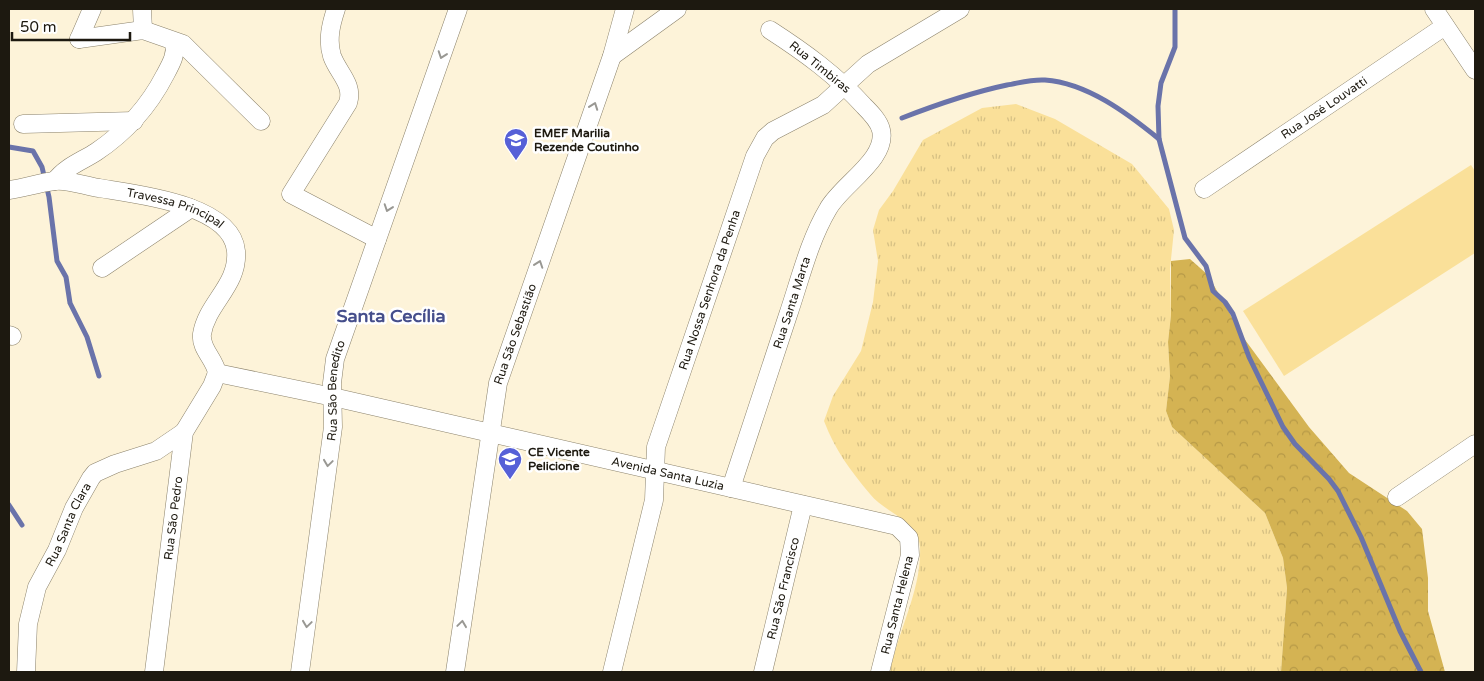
<svg xmlns="http://www.w3.org/2000/svg" width="1484" height="681" viewBox="0 0 1484 681" font-family="'Varela Round',sans-serif">
	<style>
		.grass { fill: url(#grass-tufts) }
		.forest { fill: url(#forest-crowns) }
		.pitch { fill: #fae099 }
		.lines { fill: none; stroke-linecap: round; stroke-linejoin: round }
		.stream { stroke: #6a73aa; stroke-width: 5 }
		.street-casing { stroke: #8b826b; stroke-width: 19 }
		.street { stroke: #fff; stroke-width: 18 }
		.oneway { stroke: #999893 }
		.labels { text-anchor: middle; dominant-baseline: central; stroke-width: 5; stroke-linejoin: round; paint-order: stroke }
		.street-label { font-size: 12px; fill: #1d1910; stroke: #fff }
		.poi-label { font-size: 12px; font-weight: bold; fill: #1d1910; stroke: #fff; text-anchor: start }
		.district-label { font-size: 18px; font-weight: bold; fill: #454e8b; stroke: #fff }
	</style>
	<defs>
		<pattern id="grass-tufts" width="24" height="20" patternUnits="userSpaceOnUse" patternTransform="scale(1.25)"><rect width="24" height="20" fill="#fae099"/><path d="M3 7l-1-3M5 7V3M7 7l1-3M15 17l-1-3M17 17v-4M19 17l1-3" fill="none" stroke="#d6c083"/></pattern>
		<pattern id="forest-crowns" width="20" height="18" patternUnits="userSpaceOnUse" patternTransform="scale(1.25)"><rect width="20" height="18" fill="#d4b353"/><path d="M2 6a3 3 0 1 1 6 0M12 15a3 3 0 1 1 6 0" fill="none" stroke="#b69947"/></pattern>
	</defs>
	<rect width="100%" height="100%" fill="#fdf3d9"/>
	<!-- grass -->
	<path class="grass" d="M1016 104 1055 119 1132 164 1169 209 1174 230 1170 269 1171 315 1168 342 1170 376 1166 411 1172 427 1265 513 1283 558 1287 588 1281 672H890C898 631 922 589 920 547 919 521 885 513 870 494 850 470 835 450 824 421L833 396 861 351 873 302 878 261 873 230 879 210 893 191 923 140 982 108Z"/>
	<!-- forest -->
	<path class="forest" d="M1190 259 1208 275 1243 337 1309 427 1349 473 1407 511 1422 529 1428 578V611L1445 672H1281L1287 588 1283 558 1265 513 1172 427 1166 411 1170 376 1168 342 1171 315V261Z"/>
	<!-- pitch -->
	<path class="pitch" d="M1471 165 1475 171V253L1284 376 1243 311Z"/>
	<g class="lines">
		<!-- stream -->
		<g class="stream">
			<path d="M1175 9V47L1161 83 1158 106 1159 139 1185 238 1206 266 1213 291 1225 302 1233 314 1249 357 1283 427 1295 444 1329 479 1338 491 1361 537 1400 631 1421 672"/>
			<path d="M902 118C938 104 969 93 1007 85 1019 83 1032 79 1045 80 1087 83 1127 113 1159 139"/>
			<path d="M9 147 33 151 42 167 49 197 57 261 66 277 70 303 87 337 99 376"/>
			<path d="M9 505 22 525"/>
		</g>
		<!-- street casing -->
		<g class="street-casing">
			<g id="street">
				<path d="M142 9 143 30"/>
				<path d="M336 9C331 24 327 40 332 56 338 73 354 84 348 103L291 194 377 239"/>
				<path d="M1434 9 1475 70"/>
				<path d="M79 39 143 30 183 44 261 121"/>
				<path d="M79 39 92 9"/>
				<path d="M612 56 677 9"/>
				<path d="M23 124 134 121"/>
				<path d="M55 181C65 167 82 161 96 152 126 132 149 106 165 75 171 64 177 54 174 42"/>
				<path id="s1" d="M1204 189 1445 26"/>
				<path id="s2" d="M9 190C24 188 38 183 54 181 67 179 85 186 99 188 135 194 232 204 236 251 239 285 207 303 202 334 200 349 215 359 217 373"/>
				<path d="M102 268 191 208"/>
				<path d="M9 335 12 336"/>
				<path id="s3" d="M217 373 333 397 897 526 909 538 910 555 880 672"/>
				<path id="s4" d="M731 488C750 431 769 373 788 315 800 280 809 241 828 209 841 185 888 159 881 130 879 121 870 112 864 106 836 75 804 52 770 30"/>
				<path d="M1397 497 1475 444"/>
				<path id="s5" d="M26 672 28 624 37 587 57 550 74 508 91 478 95 473 115 464 156 451 184 432"/>
				<path id="s6" d="M154 672 184 432 212 386 217 373"/>
				<path id="s7" d="M300 672 333 427 332 383 335 359 458 9"/>
				<path id="s8" d="M455 672 498 383 612 56 625 9"/>
				<path id="s9" d="M612 672 654 500 656 447 755 156 765 138 773 131 823 105 868 64 960 9"/>
				<path id="s10" d="M763 672 803 505"/>
			</g>
		</g>
		<!-- street -->
		<use href="#street" class="street"/>
	</g>
	<!-- one-way arrows -->
	<defs><path id="oneway-chevron" d="M-2-3.5L2.5 0L-2 3.5" fill="none" stroke-width="1.6" stroke-linecap="round" stroke-linejoin="round" transform="scale(1.25)"/></defs>
	<g class="oneway">
		<use href="#oneway-chevron" transform="translate(442 55) rotate(109)"/>
		<use href="#oneway-chevron" transform="translate(594 106) rotate(-70)"/>
		<use href="#oneway-chevron" transform="translate(388 208) rotate(109)"/>
		<use href="#oneway-chevron" transform="translate(539 264) rotate(-71)"/>
		<use href="#oneway-chevron" transform="translate(328 463) rotate(98)"/>
		<use href="#oneway-chevron" transform="translate(307 624) rotate(98)"/>
		<use href="#oneway-chevron" transform="translate(462 624) rotate(-82)"/>
	</g>
	<!-- icons -->
	<defs>
		<g id="school-pin" transform="scale(1.25)"><path d="M0 17L-7.5 6A9.5 9.5 0 1 1 7.5 6Z" fill="#5660d7" stroke="#fff"/><path d="M0-5L7-2L0 1L-7-2ZM-4 1L0 2.5L4 1V4Q0 6-4 4Z" fill="#fff"/></g>
	</defs>
	<g fill-rule="evenodd">
		<use href="#school-pin" x="516" y="140"/>
		<use href="#school-pin" x="510" y="459"/>
	</g>
	<g class="labels">
		<!-- street labels -->
		<g class="street-label">
			<text transform="translate(820 67) rotate(39)">Rua Timbiras</text>
			<text stroke="none"><textPath href="#s1" startOffset="145">Rua José Louvatti</textPath></text>
			<text stroke="none"><textPath href="#s2" startOffset="171">Travessa Principal</textPath></text>
			<text stroke="none"><textPath href="#s9" startOffset="396">Rua Nossa Senhora da Penha</textPath></text>
			<text stroke="none"><textPath href="#s4" startOffset="195">Rua Santa Marta</textPath></text>
			<text stroke="none"><textPath href="#s8" startOffset="344">Rua São Sebastião</textPath></text>
			<text stroke="none"><textPath href="#s7" startOffset="284">Rua São Benedito</textPath></text>
			<text stroke="none"><textPath href="#s3" startOffset="462">Avenida Santa Luzia</textPath></text>
			<text stroke="none"><textPath href="#s6" startOffset="155">Rua São Pedro</textPath></text>
			<text stroke="none"><textPath href="#s5" startOffset="156">Rua Santa Clara</textPath></text>
			<text stroke="none"><textPath href="#s10" startOffset="86">Rua São Francisco</textPath></text>
			<text transform="translate(897 605) rotate(-76)">Rua Santa Helena</text>
		</g>
		<!-- poi labels -->
		<g class="poi-label">
			<text x="534" y="133">EMEF Marilia<tspan x="534" dy="14">Rezende Coutinho</tspan></text>
			<text x="528" y="452">CE Vicente<tspan x="528" dy="14">Pelicione</tspan></text>
		</g>
		<!-- district labels -->
		<g class="district-label">
			<text x="391" y="316">Santa Cecília</text>
		</g>
	</g>
	<!-- border -->
	<rect width="1484" height="681" fill="none" stroke="#1d1910" stroke-width="20"/>
	<!-- scale -->
	<path d="M12 32v8h118v-8" fill="none" stroke="#1d1910" stroke-width="2.5"/>
	<text x="20" y="32" font-size="15" fill="#1d1910" stroke="#ffffff" stroke-width="4" paint-order="stroke">50 m</text>
</svg>
